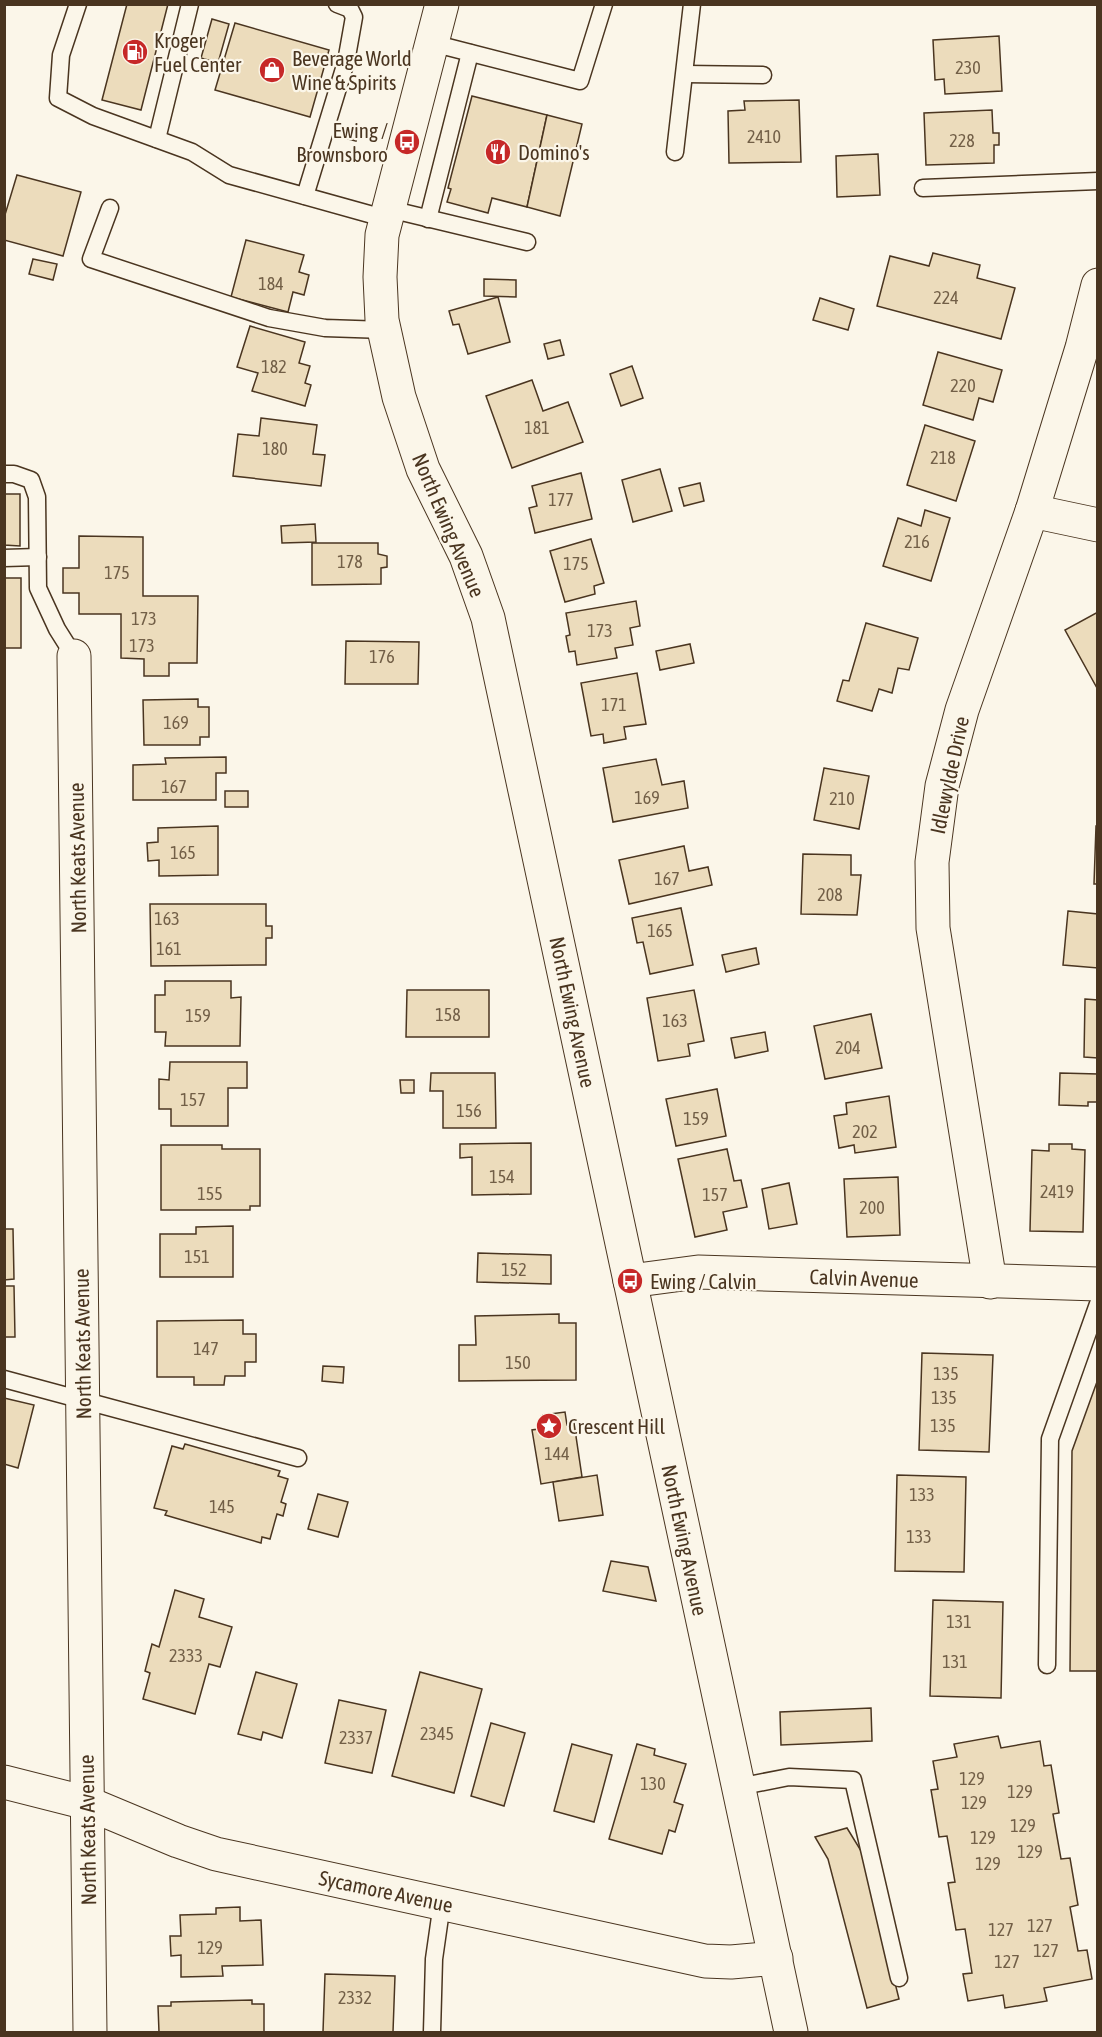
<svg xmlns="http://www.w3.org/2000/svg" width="1102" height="2037" viewBox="0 0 1102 2037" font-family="'Asap Condensed',sans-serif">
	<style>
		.building { fill: #ecdcbc; stroke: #4a3520; stroke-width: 1.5 }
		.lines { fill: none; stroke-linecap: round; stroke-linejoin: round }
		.service-casing { stroke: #4a3520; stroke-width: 19 }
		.minor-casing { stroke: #4a3520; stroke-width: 35 }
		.service { stroke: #fbf6e9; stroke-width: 16 }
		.minor { stroke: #fbf6e9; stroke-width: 33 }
		.labels { text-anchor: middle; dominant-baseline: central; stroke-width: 4.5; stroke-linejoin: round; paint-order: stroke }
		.number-label { font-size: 18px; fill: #725f47 }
		.poi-label { font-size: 21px; fill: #4a3520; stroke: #fbf6e9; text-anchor: start }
		.street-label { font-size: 21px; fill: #4a3520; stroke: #fbf6e9 }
	</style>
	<rect width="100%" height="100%" fill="#fbf6e9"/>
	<!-- building -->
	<g class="building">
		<path d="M127 4H168L141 110 102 100Z"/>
		<path d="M212 19 229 24 218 63 201 58Z"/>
		<path d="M235 23 329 50 310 117 215 90Z"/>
		<path d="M999 36 1002 91 945 94 944 79 935 80 933 40Z"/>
		<path d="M472 96 547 115 527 207 492 198 488 213 447 202 451 189 448 188Z"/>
		<path d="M799 100 801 162 729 163 728 111 745 110 744 101Z"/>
		<path d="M992 110 993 133H999V145H994V163L926 165 924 113Z"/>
		<path d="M547 115 582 124 560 216 527 207Z"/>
		<path d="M351 127 359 128 356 141 348 139Z"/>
		<path d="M878 154 880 195 837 197 836 156Z"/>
		<path d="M17 175 81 192 63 256 4 240V218Z"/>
		<path d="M246 240 304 255 299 272 309 275 304 295 293 292 288 312 231 297Z"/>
		<path d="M933 253 980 265 977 278 1015 288 1001 339 877 306 890 256 929 266Z"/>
		<path d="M33 259 57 264 53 280 29 274Z"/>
		<path d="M484 279 516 280V297L484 296Z"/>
		<path d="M498 297 510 342 468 354 459 324 453 325 449 311Z"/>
		<path d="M820 298 854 309 848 330 813 320Z"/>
		<path d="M250 326 305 342 299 363 310 366 305 383 311 385 305 406 252 391 258 373 237 367Z"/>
		<path d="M560 340 564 355 548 359 544 344Z"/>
		<path d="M938 352 1002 370 993 402 979 398 973 420 923 405Z"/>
		<path d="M632 366 643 398 621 406 610 374Z"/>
		<path d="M532 380 543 411 568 402 583 442 512 468 486 396Z"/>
		<path d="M261 418 317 425 313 454 325 455 321 486 233 476 238 434 259 436Z"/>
		<path d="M925 425 975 441 956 501 907 485Z"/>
		<path d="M660 469 672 511 633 522 622 480Z"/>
		<path d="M581 473 592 519 535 533 529 508 537 506 532 486Z"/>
		<path d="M700 483 704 501 684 506 679 488Z"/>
		<path d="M4 494H20V546L4 545Z"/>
		<path d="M925 510 950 518 931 581 883 566 898 518 921 526Z"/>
		<path d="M315 524 316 542 282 543 281 526Z"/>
		<path d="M79 536 143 537V596H198L197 663H169V676H144V659L121 658V614H79V593H63V568H79Z"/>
		<path d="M591 539 604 583 594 586 595 594 565 602 550 551Z"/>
		<path d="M312 543H378V554L387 556V567L381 568V584L312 585Z"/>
		<rect x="4" y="578" width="17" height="70"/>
		<path d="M636 601 640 626 630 628 633 645 615 648 617 658 577 665 575 651 569 652 566 636 570 635 566 613Z"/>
		<path d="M1098 612V688H1097L1065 630Z"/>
		<path d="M866 623 918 638 909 670 898 668 892 693 879 689 872 711 837 701 843 680 849 681Z"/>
		<path d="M346 641 419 642 418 684H345Z"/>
		<path d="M690 644 694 663 660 670 656 651Z"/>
		<path d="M637 673 646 724 624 727 626 739 604 743 603 734 591 736 581 683Z"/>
		<path d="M198 699V707H209V737H200V745H144L143 700Z"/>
		<path d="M226 757V773H216V800H133V765L166 764 165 758Z"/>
		<path d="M656 759 662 785 684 781 688 808 613 822 603 768Z"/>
		<path d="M824 768 869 776 859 829 814 820Z"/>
		<rect x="225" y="791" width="23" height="16"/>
		<path d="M218 826V875L159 876V860L148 861 147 843 158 842V828Z"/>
		<path d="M1096 826H1098V884H1094Z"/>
		<path d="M684 846 689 871 708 867 712 885 629 904 619 860Z"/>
		<path d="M803 854 851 855V875H861L857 915 801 914Z"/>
		<path d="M150 904H266V926H272V938H266V965L151 966Z"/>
		<path d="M681 908 693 965 650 974 643 942 637 943 632 918Z"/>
		<path d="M1068 911 1098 914V968L1063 965Z"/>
		<path d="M756 948 759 964 726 972 722 955Z"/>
		<path d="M165 981H231V998L241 997 240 1046H165L166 1032H155V995H165Z"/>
		<path d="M407 990H489V1037H406Z"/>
		<path d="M694 990 704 1041 688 1044 690 1056 658 1061 647 998Z"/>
		<path d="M1085 999 1098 1000V1058L1084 1057Z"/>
		<path d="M871 1014 882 1068 825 1079 814 1026Z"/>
		<path d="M765 1032 768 1051 735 1058 731 1038Z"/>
		<path d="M170 1062H247V1088H228V1126H171V1109H159V1079L169 1080Z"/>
		<path d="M431 1073H495L496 1128H443V1091H430Z"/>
		<path d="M1060 1073 1098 1074V1102H1088V1106L1059 1105Z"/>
		<path d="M400 1080H414V1093H401Z"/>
		<path d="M717 1089 726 1136 676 1146 666 1099Z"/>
		<path d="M889 1096 896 1147 855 1153 854 1145 839 1148 834 1116 847 1114 846 1103Z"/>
		<path d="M531 1143V1194L472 1195V1157L460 1158V1144Z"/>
		<path d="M1049 1144H1072V1149L1085 1150 1083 1232 1030 1231 1032 1150 1049 1151Z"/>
		<path d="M161 1145H222V1149H260V1206H250V1210H161Z"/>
		<path d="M727 1149 734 1181 741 1180 747 1207 723 1212 727 1230 695 1237 678 1159Z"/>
		<path d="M898 1177 900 1235 847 1237 844 1179Z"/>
		<path d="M789 1183 797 1224 769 1229 762 1189Z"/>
		<path d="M233 1226V1277H160V1234H196V1227Z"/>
		<path d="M4 1229H13L14 1279 4 1280Z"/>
		<path d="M478 1253 551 1255V1284L477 1282Z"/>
		<path d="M4 1286H14L15 1337H4Z"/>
		<path d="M559 1314V1323H576V1380L459 1381V1345H476L475 1316Z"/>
		<path d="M243 1320V1334H256V1362H245V1376H225L224 1385H194V1377H157V1321Z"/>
		<path d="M922 1353 993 1355 989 1452 919 1450Z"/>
		<path d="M323 1366 344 1367 343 1383 322 1381Z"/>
		<path d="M1098 1379V1671H1070L1072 1451Z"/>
		<path d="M4 1398 34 1405 18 1468 4 1464Z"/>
		<path d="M565 1412 567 1425 574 1423 582 1477 541 1484 532 1430 545 1428 543 1415Z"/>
		<path d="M185 1444 280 1471 278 1476 288 1479 281 1502 286 1504 283 1516 277 1514 270 1539 262 1537 261 1543 165 1515 167 1511 154 1508 172 1446 183 1449Z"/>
		<path d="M597 1475 603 1515 559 1521 553 1482Z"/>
		<path d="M897 1475 966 1477 964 1572 895 1571Z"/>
		<path d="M318 1494 348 1502 338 1537 308 1529Z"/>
		<path d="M611 1561 648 1567 656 1601 603 1591Z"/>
		<path d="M175 1590 204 1599 199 1617 232 1627 220 1667 209 1664 195 1714 143 1699 150 1673 145 1671 152 1644 159 1647Z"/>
		<path d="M933 1600 1003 1602 1001 1698 930 1696Z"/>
		<path d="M256 1672 297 1684 282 1738 263 1732 261 1740 238 1734Z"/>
		<path d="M420 1672 482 1689 454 1793 392 1776Z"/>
		<path d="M339 1700 386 1710 372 1773 325 1763Z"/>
		<path d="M871 1708 872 1741 781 1745 780 1712Z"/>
		<path d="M491 1723 525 1733 504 1806 471 1796Z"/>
		<path d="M998 1736 1001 1748 1040 1741 1044 1766 1051 1765 1059 1813 1053 1814 1061 1859 1070 1858 1078 1905 1070 1907 1078 1951 1087 1950 1092 1979 1044 1988 1047 2001 1005 2008 1003 1995 968 2001 963 1974 972 1973 965 1929 956 1930 948 1883 955 1882 947 1836 939 1837 931 1790 938 1789 933 1761 957 1757 954 1744Z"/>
		<path d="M572 1744 612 1755 594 1822 554 1811Z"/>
		<path d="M637 1744 655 1749 654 1755 686 1764 674 1802 683 1805 675 1832 669 1830 662 1854 609 1839Z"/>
		<path d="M847 1828 863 1854 899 1999 867 2008 828 1859 815 1837Z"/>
		<path d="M240 1907V1921L261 1920 263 1965 222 1966 223 1976 181 1977V1955L171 1956 170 1936H181L180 1915 216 1914V1908Z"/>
		<path d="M325 1974 395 1976 393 2032H323Z"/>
		<path d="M252 2000V2004H264V2032H159L158 2006H171V2002Z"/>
	</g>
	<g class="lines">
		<!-- service casing -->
		<g class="service-casing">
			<g id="service">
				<path d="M78 4 61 55 58 98 93 116 192 152 229 175 387 219"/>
				<path d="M432 43 580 81 604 4"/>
				<path d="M685 74 763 75"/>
				<path d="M157 139 190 4"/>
				<path d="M675 152 692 4"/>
				<path d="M923 188 1098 181"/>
				<path d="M305 196 346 62 354 17 350 9 337 4"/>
				<path d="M110 208 91 259 269 318 325 328 385 330"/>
				<path d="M389 209 527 242"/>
				<path d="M428 219 470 53"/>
				<path d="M4 474H14L31 480 37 497 38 588 57 629 74 656"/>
				<path d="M4 558 38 557"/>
				<path d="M4 1379 298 1458"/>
				<path d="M1047 1665 1050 1439 1098 1304"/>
				<path d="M738 1787 789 1777 853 1780 899 1978"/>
				<path d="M432 2032 434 1959 442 1903"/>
			</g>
		</g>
		<!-- minor casing -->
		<g class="minor-casing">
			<g id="minor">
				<path d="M442 4 382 235 380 277 382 320 399 397 423 469 466 556 488 618 791 2032"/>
				<path d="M1032 511 1098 525"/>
				<path d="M74 656 90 2032"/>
				<path d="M630 1281 698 1272 1098 1284"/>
				<path d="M990 1282 933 928 932 862 942 786 962 710 1032 511 1082 348 1098 285"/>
				<path d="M4 1782 87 1803 178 1841 216 1854 705 1961 731 1962 776 1958"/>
			</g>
		</g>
		<!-- service -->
		<use href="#service" class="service"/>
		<!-- minor -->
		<use href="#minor" class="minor"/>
	</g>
	<!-- icons -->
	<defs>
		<g id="fuel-disc" transform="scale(1.35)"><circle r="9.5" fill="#c62828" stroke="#fbf6e9"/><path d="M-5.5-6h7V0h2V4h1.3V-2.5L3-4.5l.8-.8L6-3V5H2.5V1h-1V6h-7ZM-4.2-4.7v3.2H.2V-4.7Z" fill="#fff"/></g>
		<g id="shop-disc" transform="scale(1.35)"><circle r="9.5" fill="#c62828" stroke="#fbf6e9"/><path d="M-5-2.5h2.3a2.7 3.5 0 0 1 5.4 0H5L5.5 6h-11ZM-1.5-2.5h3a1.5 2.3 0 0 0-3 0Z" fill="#fff"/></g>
		<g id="bus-disc" transform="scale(1.35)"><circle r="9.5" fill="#c62828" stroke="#fbf6e9"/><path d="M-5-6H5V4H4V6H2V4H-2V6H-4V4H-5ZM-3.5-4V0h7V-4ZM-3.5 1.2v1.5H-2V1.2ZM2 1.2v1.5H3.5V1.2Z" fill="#fff"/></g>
		<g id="restaurant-disc" transform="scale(1.35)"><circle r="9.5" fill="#c62828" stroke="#fbf6e9"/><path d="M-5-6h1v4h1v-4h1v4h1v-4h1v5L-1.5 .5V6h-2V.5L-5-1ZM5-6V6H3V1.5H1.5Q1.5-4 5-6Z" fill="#fff"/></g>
		<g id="sight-disc" transform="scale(1.35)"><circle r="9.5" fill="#c62828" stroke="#fbf6e9"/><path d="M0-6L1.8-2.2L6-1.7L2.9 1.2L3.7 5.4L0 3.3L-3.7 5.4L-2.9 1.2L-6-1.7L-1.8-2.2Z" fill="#fff"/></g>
	</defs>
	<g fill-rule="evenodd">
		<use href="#fuel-disc" x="135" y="52"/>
		<use href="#shop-disc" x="272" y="70"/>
		<use href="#bus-disc" x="407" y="142"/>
		<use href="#restaurant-disc" x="498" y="152"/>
		<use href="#bus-disc" x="630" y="1281"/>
		<use href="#sight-disc" x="549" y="1426"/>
	</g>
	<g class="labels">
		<!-- number labels -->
		<g class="number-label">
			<text x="968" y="67">230</text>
			<text x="764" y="136">2410</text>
			<text x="962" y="140">228</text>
			<text x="271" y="283">184</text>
			<text x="946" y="297">224</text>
			<text x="274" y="366">182</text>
			<text x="963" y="385">220</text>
			<text x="537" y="427">181</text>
			<text x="275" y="448">180</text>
			<text x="943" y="457">218</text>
			<text x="561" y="499">177</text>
			<text x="917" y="541">216</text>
			<text x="350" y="561">178</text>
			<text x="576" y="563">175</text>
			<text x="117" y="572">175</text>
			<text x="144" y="618">173</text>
			<text x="600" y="630">173</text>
			<text x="142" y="645">173</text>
			<text x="382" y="656">176</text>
			<text x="614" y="704">171</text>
			<text x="176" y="722">169</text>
			<text x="174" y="786">167</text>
			<text x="647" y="797">169</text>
			<text x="842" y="798">210</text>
			<text x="183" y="852">165</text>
			<text x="667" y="878">167</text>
			<text x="830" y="894">208</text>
			<text x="167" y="918">163</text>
			<text x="660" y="930">165</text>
			<text x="169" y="948">161</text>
			<text x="448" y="1014">158</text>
			<text x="198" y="1015">159</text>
			<text x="675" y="1020">163</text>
			<text x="848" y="1047">204</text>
			<text x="193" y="1099">157</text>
			<text x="469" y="1110">156</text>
			<text x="696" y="1118">159</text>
			<text x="865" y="1131">202</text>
			<text x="502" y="1176">154</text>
			<text x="1057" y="1191">2419</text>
			<text x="210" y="1193">155</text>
			<text x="715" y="1194">157</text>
			<text x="872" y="1207">200</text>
			<text x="197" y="1256">151</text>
			<text x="514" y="1269">152</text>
			<text x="206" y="1348">147</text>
			<text x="518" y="1362">150</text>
			<text x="946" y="1373">135</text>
			<text x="944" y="1397">135</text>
			<text x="943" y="1425">135</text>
			<text x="557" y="1453">144</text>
			<text x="922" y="1494">133</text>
			<text x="222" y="1506">145</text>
			<text x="919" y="1536">133</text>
			<text x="959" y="1621">131</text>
			<text x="186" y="1655">2333</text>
			<text x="955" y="1661">131</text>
			<text x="437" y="1733">2345</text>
			<text x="356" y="1737">2337</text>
			<text x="972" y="1778">129</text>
			<text x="653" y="1783">130</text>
			<text x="1020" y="1791">129</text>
			<text x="974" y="1802">129</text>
			<text x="1023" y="1825">129</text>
			<text x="983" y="1837">129</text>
			<text x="1030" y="1851">129</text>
			<text x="988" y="1863">129</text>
			<text x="1040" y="1925">127</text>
			<text x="1001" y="1929">127</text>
			<text x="210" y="1947">129</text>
			<text x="1046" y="1950">127</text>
			<text x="1007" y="1961">127</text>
			<text x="355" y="1997">2332</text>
		</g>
		<!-- poi labels -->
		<g class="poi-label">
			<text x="154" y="40">Kroger<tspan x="154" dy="24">Fuel Center</tspan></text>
			<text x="292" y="58">Beverage World<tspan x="292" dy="24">Wine &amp; Spirits</tspan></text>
			<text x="388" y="130" text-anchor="end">Ewing /<tspan x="388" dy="24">Brownsboro</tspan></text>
			<text x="518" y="152">Domino's</text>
			<text x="650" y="1281">Ewing / Calvin</text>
			<text x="568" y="1426">Crescent Hill</text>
		</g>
		<!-- street labels -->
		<g class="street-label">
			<text transform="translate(449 525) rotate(67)">North Ewing Avenue</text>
			<text transform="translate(949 775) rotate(-78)">Idlewylde Drive</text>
			<text transform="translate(77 858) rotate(-91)">North Keats Avenue</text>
			<text transform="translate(573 1012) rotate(78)">North Ewing Avenue</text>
			<text transform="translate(864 1278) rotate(2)">Calvin Avenue</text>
			<text transform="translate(82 1344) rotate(-91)">North Keats Avenue</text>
			<text transform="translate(685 1540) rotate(78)">North Ewing Avenue</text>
			<text transform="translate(87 1830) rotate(-91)">North Keats Avenue</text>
			<text transform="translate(386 1891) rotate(12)">Sycamore Avenue</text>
		</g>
	</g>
	<!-- border -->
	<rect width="1102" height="2037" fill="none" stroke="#4a3520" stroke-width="12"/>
</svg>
